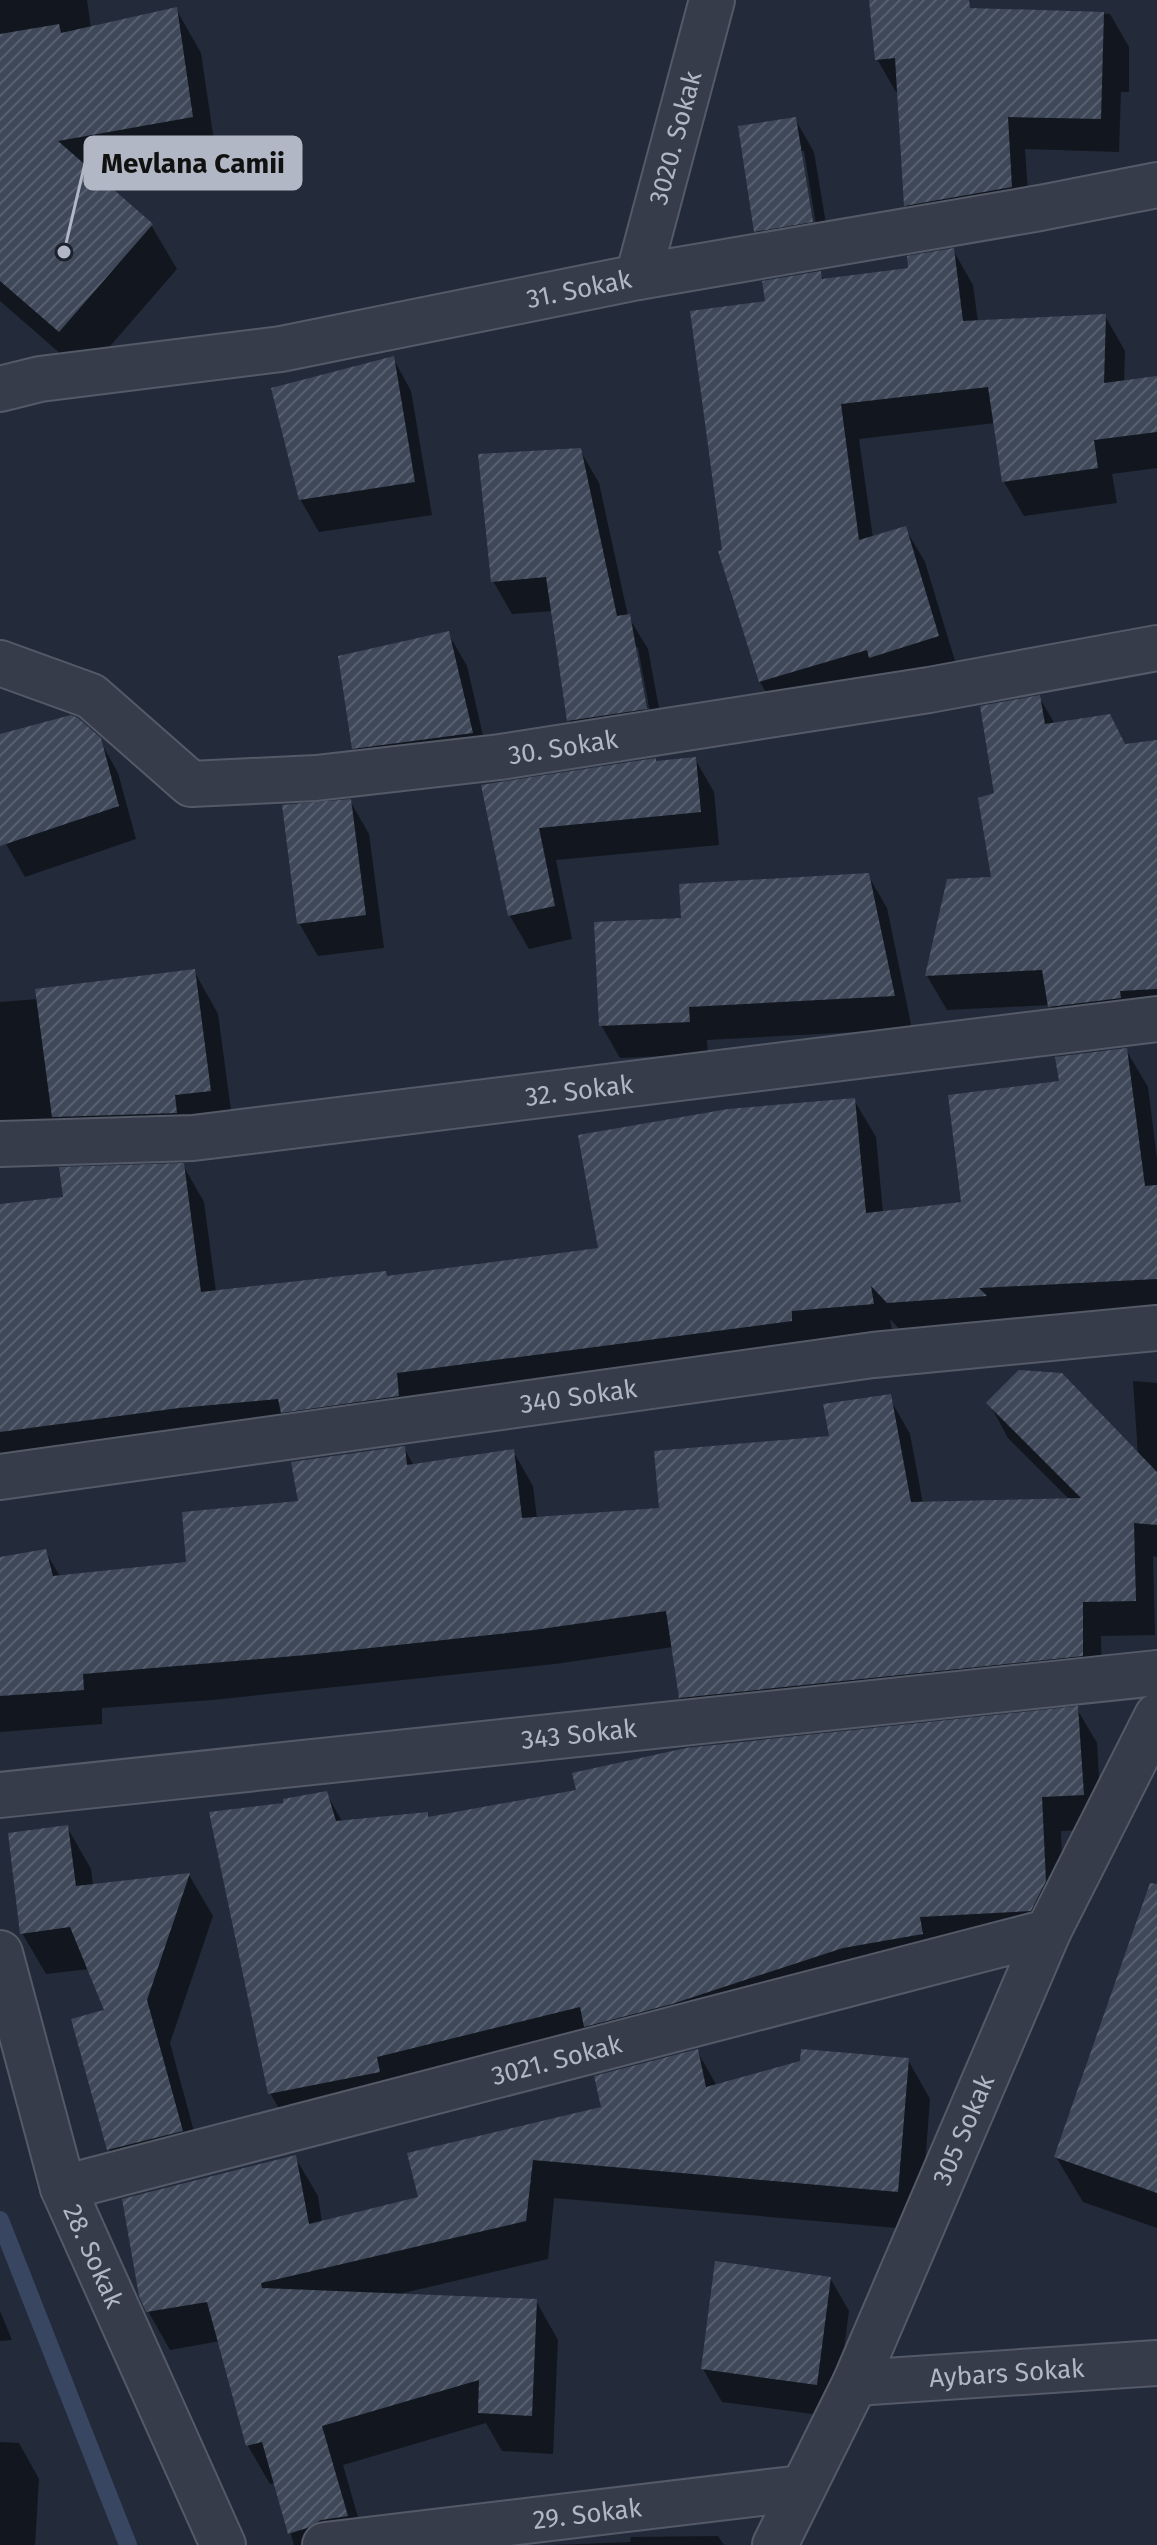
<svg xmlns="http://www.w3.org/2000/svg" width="1157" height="2545" viewBox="0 0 1157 2545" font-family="'Fira Sans',sans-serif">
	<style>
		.shadow { fill: #0007; fill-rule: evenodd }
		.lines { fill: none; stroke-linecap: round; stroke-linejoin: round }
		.stream { stroke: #394662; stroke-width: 18 }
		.building { fill: url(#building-hatch) }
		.minor-casing { stroke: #545a67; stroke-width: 48 }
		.minor { stroke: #363c49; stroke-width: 44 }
		.labels { text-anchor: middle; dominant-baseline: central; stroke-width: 7; stroke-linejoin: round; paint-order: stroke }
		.street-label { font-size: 26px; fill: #b1b7c5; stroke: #1c212e }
		.leader { fill: none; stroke: #b1b7c5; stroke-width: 3 }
		.callout-dot { fill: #b1b7c5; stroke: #1c212e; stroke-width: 3 }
		.callout { fill: #b1b7c5; stroke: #b1b7c5; stroke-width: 3 }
		.callout-label { font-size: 28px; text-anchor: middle; font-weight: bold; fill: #111 }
	</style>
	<defs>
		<pattern id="building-hatch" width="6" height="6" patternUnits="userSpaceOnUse" patternTransform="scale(2)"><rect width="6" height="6" fill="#3f4859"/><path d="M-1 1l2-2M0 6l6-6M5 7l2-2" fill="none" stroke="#58606f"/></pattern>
	</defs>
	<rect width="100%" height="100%" fill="#232a39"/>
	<!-- shadow -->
	<g class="shadow">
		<path d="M0 0H87L91 29 176 9 201 53 217 161 102 182 151 225 177 269 85 375 0 301Z"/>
		<path d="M872 7 1110 14 1129 47V92H1121L1119 152 1025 149 1030 220 925 238 906 205 899 92H896L877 59Z"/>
		<path d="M795 119 814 152 831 254 775 264 756 231ZM800 151H804L817 231 813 232Z"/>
		<path d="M953 250 973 285 978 322 1105 316 1125 351 1124 383 1157 378V468L1112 474 1117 503 1024 516 1004 482 995 423 859 439 873 538 905 528 925 562 958 671 780 716 760 682 721 553 724 552 767 303 820 273 824 280 910 270Z"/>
		<path d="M393 358 411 391 432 515 319 532 300 499Z"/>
		<path d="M580 450 599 483 628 616 648 649 665 741 588 753 569 721 553 611 512 614 493 581ZM633 643 638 648 651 718 647 719Z"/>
		<path d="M448 633 467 666 490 766 373 781 354 748Z"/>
		<path d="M1039 697 1055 724 1126 746 1157 742V1024L1070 1041 1050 1005 947 1010 927 976 949 881 993 879 996 795Z"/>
		<path d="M0 736 99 739 118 773 136 839 25 877 6 844 0 826Z"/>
		<path d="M695 759 714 792 719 845 556 860 572 939 529 949 510 916 483 787Z"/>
		<path d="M350 801 369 834 384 948 318 956 299 923Z"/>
		<path d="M868 875 887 908 912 1029 707 1040 708 1054 620 1058 601 1025 684 920Z"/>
		<path d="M194 971 218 1014 234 1133 0 1132V1002L38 999Z"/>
		<path d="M1126 1050 1148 1087 1157 1159V1321L910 1340 890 1319 894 1341 0 1471V1206L65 1199 183 1165 204 1202 216 1292 388 1278 600 1250 854 1100 876 1137 883 1213 964 1204 1061 1083Z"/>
		<path d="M1133 1381 1157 1383V1557L1153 1556 1155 1635 1101 1636 1102 1690 700 1732 680 1698 673 1647 555 1664 212 1700 102 1708V1724L0 1732V1559L45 1551 61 1578 188 1564 404 1448 414 1466 513 1451 533 1486 537 1519 661 1510 831 1438 890 1399 910 1434 923 1504 1071 1501 1008 1438 989 1403 1138 1455Z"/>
		<path d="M1077 1709 1097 1743 1102 1829 1061 1831 1064 1917 290 2127 270 2093 284 1805 326 1793 343 1823 426 1814 430 1819Z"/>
		<path d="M67 1827 91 1869 93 1886 189 1875 213 1916 170 2043 205 2172 133 2191 109 2149 107 2011 89 1969 46 1974 22 1933Z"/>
		<path d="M1157 1962V2228L1083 2202 1056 2157Z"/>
		<path d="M697 2051 717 2086 908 2060 930 2099 920 2230 554 2198 548 2259 399 2294 536 2301 558 2340 553 2454 502 2451 486 2423 343 2465 366 2545H294L276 2483 270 2484 248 2446 220 2341 170 2350 148 2311 295 2157 318 2196 322 2223 420 2199 603 2108Z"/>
		<path d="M830 2278 849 2311 835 2417 722 2402 703 2369Z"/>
		<path d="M0 2311 12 2340 0 2341Z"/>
		<path d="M0 2442 19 2443 39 2479 35 2545H0Z"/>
		<path d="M718 2536 724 2545H553L630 2542 631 2537Z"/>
	</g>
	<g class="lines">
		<!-- stream -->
		<path class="stream" d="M0 2220 128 2545"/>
	</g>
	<!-- building -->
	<g class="building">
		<path d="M869 0H969L970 8 1104 12 1101 119 1008 117 1012 187 904 206 895 58 875 60Z"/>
		<path d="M177 7 193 117 58 141 153 224 59 332 0 281V34L59 24 61 33Z"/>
		<path d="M796 117 813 222 754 232 738 126Z"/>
		<path d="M954 248 963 321 1106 314 1104 383 1157 376V432L1094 440 1098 468 1002 482 988 387 841 404 859 540 906 526 939 636 869 658 867 650 759 682 718 551 722 550 690 311 765 301 762 281 821 271 822 279 908 268 907 256Z"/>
		<path d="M394 356 415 482 299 500 271 388Z"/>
		<path d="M581 448 617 616 630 614 647 709 567 721 546 577 491 582 478 454Z"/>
		<path d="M449 631 473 733 352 749 338 656Z"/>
		<path d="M1040 695 1045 724 1110 714 1125 744 1157 740V989L1120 991 1121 998 1048 1007 1042 970 925 976 947 879 991 877 978 798 994 793 980 706Z"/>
		<path d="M71 715 78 718 101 738 119 806 0 846V734Z"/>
		<path d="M696 757 701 812 539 828 555 906 508 916 481 785 656 758V761Z"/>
		<path d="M351 799 366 915 297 924 282 805Z"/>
		<path d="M869 873 895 996 689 1007 690 1022 599 1026 594 922 681 918 679 884Z"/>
		<path d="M195 969 211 1091 175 1095 177 1113 52 1117 35 989Z"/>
		<path d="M1127 1048 1145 1186 1157 1185V1279L979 1288 987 1296 887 1303 871 1286 874 1304 792 1311V1321L397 1373 399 1396 281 1413 278 1399 179 1408 0 1432V1204L63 1197 59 1167 184 1163 201 1292 386 1271 387 1276 598 1248 578 1135 728 1109 855 1098 866 1213 961 1202 948 1095 1059 1081 1055 1057Z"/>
		<path d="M1019 1370 1062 1373 1157 1472V1525L1134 1523 1136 1601 1083 1602V1656L679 1698 666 1611 534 1630 306 1655 83 1674 84 1690 0 1696V1557L46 1549 53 1576 186 1562 182 1512 298 1501 291 1462 405 1446 407 1465 514 1449 522 1518 659 1508 654 1451 829 1436 823 1404 891 1394 911 1502 1081 1498 986 1403Z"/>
		<path d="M1078 1706 1084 1795 1042 1797 1046 1881 1031 1911 920 1917 923 1934 843 1948 672 2004 584 2027 580 2007 377 2057 380 2072 268 2094 209 1812 283 1803V1799L327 1791 336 1821 428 1812V1817L576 1790 572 1773 686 1748Z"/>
		<path d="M68 1825 76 1886 190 1873 147 2000 183 2131 107 2150 71 2019 104 2010 70 1927 20 1934 8 1833Z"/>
		<path d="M1150 1883 1157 1884V2193L1054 2157Z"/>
		<path d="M698 2049 706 2087 800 2061 801 2049 909 2058 898 2192 533 2160 526 2221 261 2283 262 2288 537 2299 532 2416 478 2413 479 2380 322 2426 348 2516 321 2520 307 2528 288 2534 262 2442 246 2446 207 2302 146 2312 139 2296 122 2199 296 2155 309 2224 418 2197 407 2153 601 2107 594 2076Z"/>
		<path d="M715 2261 831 2277 817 2385 701 2369Z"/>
	</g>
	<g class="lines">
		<!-- minor casing -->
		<g class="minor-casing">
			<g id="minor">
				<path id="s1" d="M638 277 712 0"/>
				<path id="s2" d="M0 389 40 379 281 349 638 277 1040 208 1157 185"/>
				<path id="s3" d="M0 663 91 696 191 784 316 778 500 757 929 690 1157 648"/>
				<path id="s4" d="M0 1144 193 1138 1157 1019"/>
				<path id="s5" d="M0 1477 873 1355 1157 1328"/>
				<path id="s6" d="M0 1795 1157 1673"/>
				<path id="s7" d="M0 1953 63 2188 223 2545"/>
				<path id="s8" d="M63 2188 1048 1932"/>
				<path id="s9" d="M855 2383 1157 2363"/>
				<path id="s10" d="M325 2545 802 2488"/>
				<path id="s11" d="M775 2545 855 2383 1048 1932 1157 1716"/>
			</g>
		</g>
		<!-- minor -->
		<use href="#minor" class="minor"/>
	</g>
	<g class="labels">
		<!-- street labels -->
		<g class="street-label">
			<text stroke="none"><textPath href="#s1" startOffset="144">3020. Sokak</textPath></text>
			<text stroke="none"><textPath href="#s2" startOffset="588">31. Sokak</textPath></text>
			<text stroke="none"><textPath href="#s3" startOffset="604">30. Sokak</textPath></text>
			<text stroke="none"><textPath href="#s4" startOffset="582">32. Sokak</textPath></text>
			<text stroke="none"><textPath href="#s5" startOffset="584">340 Sokak</textPath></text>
			<text stroke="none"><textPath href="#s6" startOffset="582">343 Sokak</textPath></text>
			<text stroke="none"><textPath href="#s8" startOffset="510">3021. Sokak</textPath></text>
			<text stroke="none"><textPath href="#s11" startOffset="456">305 Sokak</textPath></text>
			<text stroke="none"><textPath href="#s7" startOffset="318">28. Sokak</textPath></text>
			<text stroke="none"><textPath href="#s9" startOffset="152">Aybars Sokak</textPath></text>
			<text stroke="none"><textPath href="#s10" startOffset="264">29. Sokak</textPath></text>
		</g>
	</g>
	<!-- callouts -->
	<path class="leader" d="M64 252L85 163"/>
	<circle class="callout-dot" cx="64" cy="252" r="8"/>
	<rect class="callout" x="85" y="137" width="216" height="52" rx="8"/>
	<g class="callout-label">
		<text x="193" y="173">Mevlana Camii</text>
	</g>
</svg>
